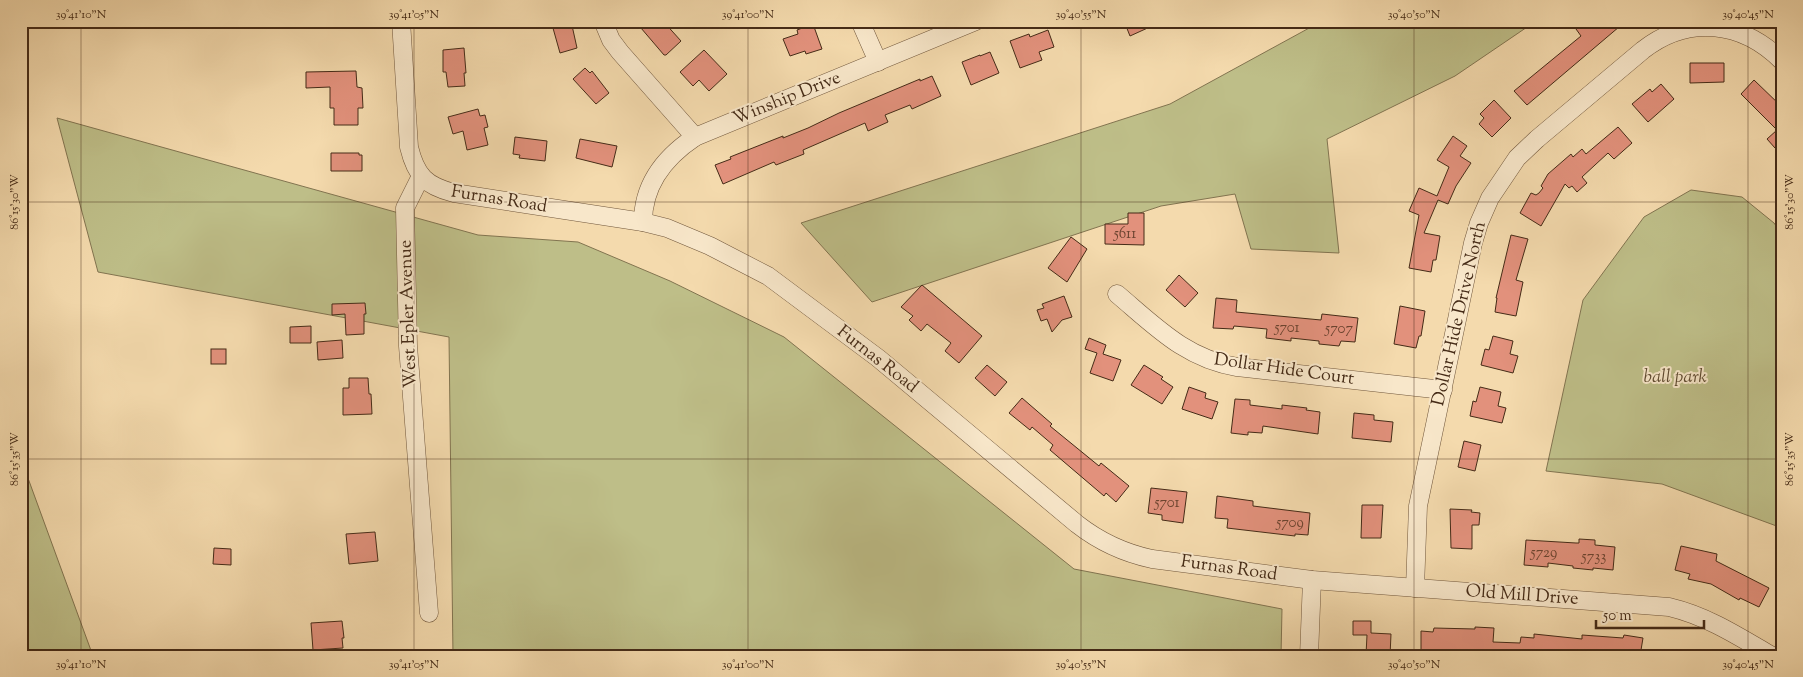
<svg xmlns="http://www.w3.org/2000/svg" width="1803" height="677" viewBox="0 0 1803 677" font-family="'Sorts Mill Goudy',serif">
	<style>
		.green { fill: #bebe88; stroke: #827450 }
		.building { fill: #e2917c; stroke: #452b17 }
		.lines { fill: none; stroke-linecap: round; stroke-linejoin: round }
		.street-casing { stroke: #71573c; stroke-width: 19 }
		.street { stroke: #f8e7ca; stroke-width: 18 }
		.ticks { fill: none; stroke: #452b17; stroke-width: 1; stroke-opacity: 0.45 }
		.labels { text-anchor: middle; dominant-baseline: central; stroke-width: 4; stroke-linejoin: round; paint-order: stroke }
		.number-label { font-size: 15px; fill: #6c4430 }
		.street-label { font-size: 18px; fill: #452b17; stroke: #f8e7ca }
		.park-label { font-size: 18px; font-style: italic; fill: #5d482e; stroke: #f8e7ca }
		.neatline { fill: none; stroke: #452b17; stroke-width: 2 }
		.ticks-label { font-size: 12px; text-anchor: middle; fill: #452b17 }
	</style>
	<rect width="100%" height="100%" fill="#f4daad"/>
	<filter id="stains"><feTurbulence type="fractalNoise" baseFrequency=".004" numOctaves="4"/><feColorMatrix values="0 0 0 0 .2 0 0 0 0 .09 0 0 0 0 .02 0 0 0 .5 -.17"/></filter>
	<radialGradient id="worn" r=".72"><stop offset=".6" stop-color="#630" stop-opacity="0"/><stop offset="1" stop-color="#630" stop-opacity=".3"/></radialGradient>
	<!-- green -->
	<g class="green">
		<path d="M1322 21H1536L1455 76 1327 139 1339 253 1251 249 1235 194 1161 206 872 302 801 223 1170 104Z"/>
		<path d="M57 118 478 235 578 242 670 281 784 337 1074 569 1282 609 1281 656H453L449 337 98 272Z"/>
		<path d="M1691 190 1742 197 1774 223 1782 234V528L1662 484 1546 471 1583 300 1644 217Z"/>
		<path d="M21 459 93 656H21Z"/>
	</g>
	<!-- building -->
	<g class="building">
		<path d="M551 21H571L577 48 560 53Z"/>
		<path d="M635 21H663L681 41 666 55H664Z"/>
		<path d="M1124 21H1163L1130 36Z"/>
		<path d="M1585 21H1626L1527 105 1514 91 1581 36 1576 29Z"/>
		<path d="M813 24 822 49 806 54 805 51 790 56 783 39 798 34 797 30Z"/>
		<path d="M1048 30 1054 47 1039 52 1042 60 1020 68 1010 41 1029 34 1030 37Z"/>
		<path d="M464 48 466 73H464L465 86 448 87 446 72H443V50Z"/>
		<path d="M704 50 727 74 709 91 699 80 693 86 680 72Z"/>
		<path d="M990 52 999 73 971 85 962 62 980 55V56Z"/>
		<path d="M1690 63H1724V82L1690 83Z"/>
		<path d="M585 68 590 73 592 71 609 93 596 104 573 79Z"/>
		<path d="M356 71 357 87 362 88 363 108H358V125H334V108H330V87L306 88V72Z"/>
		<path d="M932 76 941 96 912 109 910 105 885 115 888 122 868 131 865 123 803 150 804 154 776 165 774 162 723 184 715 165 731 159 730 157 783 136V138L808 128 839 113 920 79V81Z"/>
		<path d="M1754 80 1782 107V142L1775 148 1767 139 1777 130 1741 94Z"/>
		<path d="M1661 84 1674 99 1648 122 1632 104 1650 89 1652 92Z"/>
		<path d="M1494 100 1511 118 1492 137 1479 124 1484 118 1480 114Z"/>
		<path d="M478 109 480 116 485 115 488 127 484 128 488 145 467 150 463 131 453 134 448 117Z"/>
		<path d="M1618 127 1632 143 1614 159 1608 153 1582 177 1587 183 1577 192 1572 186 1569 188 1565 184 1541 226 1520 213 1531 193 1536 195 1539 193 1543 188 1541 186 1548 174 1571 154 1573 157 1582 149 1586 154Z"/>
		<path d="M1453 136 1467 146 1460 156 1471 163 1456 186 1448 204 1438 200 1424 233 1440 236 1436 260H1433L1431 272 1409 268 1419 215 1409 211 1419 188 1437 196 1449 167 1437 160Z"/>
		<path d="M515 137 547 141 545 161 519 158 520 155 513 154Z"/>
		<path d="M580 139 617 146 612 167 576 158Z"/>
		<path d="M331 153H359V155H362V171H331Z"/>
		<path d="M1128 213H1144V245L1105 244V224H1128Z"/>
		<path d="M1511 235 1528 239 1516 280 1523 282 1516 316 1495 312 1497 298H1496Z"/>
		<path d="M1071 237 1087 249 1067 282 1048 268Z"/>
		<path d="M1179 275 1198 293 1185 307 1166 290Z"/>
		<path d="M922 285 982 336 959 363 945 351 951 343 927 324 921 331 909 320 913 316 901 307Z"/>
		<path d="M1064 296 1072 317 1062 320 1052 332 1047 319 1041 321 1037 310 1044 308 1042 304Z"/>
		<path d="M1216 298 1237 300 1236 312 1321 320 1322 314 1358 318 1355 342 1341 341 1339 346 1319 344V341L1291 338V341L1266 338 1267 329 1234 326 1233 329 1213 328Z"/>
		<path d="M365 303 366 314H364V334L346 335 345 314 332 315V304Z"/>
		<path d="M1400 306 1425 311 1421 336H1419L1416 348 1394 344Z"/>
		<path d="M311 326V343H290V327Z"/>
		<path d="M1493 336 1513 341 1510 354 1518 356 1513 373 1481 365 1485 349 1489 350Z"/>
		<path d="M1089 338 1106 345 1103 354 1121 360 1113 381 1090 373 1097 353 1085 349Z"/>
		<path d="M342 340 343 358 318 360 317 342Z"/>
		<rect x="211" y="349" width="15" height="15"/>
		<path d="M987 365 1007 382 995 396 975 378Z"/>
		<path d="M1144 365 1163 377 1161 379 1173 387 1162 404 1131 385Z"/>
		<path d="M349 378H368L369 394H371L372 414 343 415V388H349Z"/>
		<path d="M1189 387 1206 393 1205 398 1218 402 1212 419 1182 409Z"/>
		<path d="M1480 387 1501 392 1498 406 1506 408 1502 423 1470 416 1473 401 1476 402Z"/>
		<path d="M1022 398 1052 424 1050 426 1099 466 1101 463 1129 486 1116 502 1106 493 1104 496 1050 450 1053 445 1032 427 1030 430 1009 413Z"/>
		<path d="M1235 399 1250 400V405L1282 409V405L1307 408 1306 410 1320 412 1318 434 1263 426 1262 433 1248 432V435L1231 433Z"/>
		<path d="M1354 413 1374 415V420L1393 422 1391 442 1352 438Z"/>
		<path d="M1464 441 1481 445 1475 471 1458 467Z"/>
		<path d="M1151 488 1187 492 1183 523 1162 520V515L1148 513Z"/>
		<path d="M1217 496 1253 501V506L1310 513 1308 535 1295 534V536L1227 528 1228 519 1215 518Z"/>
		<path d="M1362 505H1383L1381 538H1361Z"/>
		<path d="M1450 509 1472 510 1471 512 1480 513 1479 525H1472V549L1451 548Z"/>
		<path d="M375 532 378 561 349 564 346 534Z"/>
		<path d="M1579 539 1595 540V545L1615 547 1613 570 1593 568V570L1573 568V566L1548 563V567L1524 565 1526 540 1576 543H1579Z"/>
		<path d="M1681 546 1717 554 1716 561 1769 588 1759 607 1740 598 1739 600 1711 584 1688 579 1690 574 1675 570Z"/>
		<path d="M214 548 231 549V565L213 564Z"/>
		<path d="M342 621 344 638H342L343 648 313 650 311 623Z"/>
		<path d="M1353 621H1371V633L1391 634 1390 656 1366 655 1367 635H1353Z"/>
		<path d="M1475 627 1494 628 1493 642 1520 643 1521 637 1534 638V634L1582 639V635L1623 638 1624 635 1643 638 1640 656H1474V653L1421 652V631L1433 632 1434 628 1475 629Z"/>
	</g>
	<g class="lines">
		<!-- street casing -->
		<g class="street-casing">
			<g id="street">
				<path d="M401 21 409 147C416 176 426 186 454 193L643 222 667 228 710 246 768 276 878 358 1077 524C1100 542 1124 553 1152 559L1312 580 1669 607C1707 616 1738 636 1772 656"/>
				<path d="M603 21 611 40 620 52 695 137"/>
				<path d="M860 21 878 62"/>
				<path d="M421 176 405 208 408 346 429 613"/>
				<path d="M643 222C643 185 665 157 695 137L976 21"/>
				<path d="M1117 294C1155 326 1186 359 1237 367L1443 390"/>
				<path d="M1415 588 1418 506 1473 243 1479 223 1490 198 1517 158 1537 139 1643 50C1688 15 1742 21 1782 61"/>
				<path d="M1309 656 1312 580"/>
			</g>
		</g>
		<!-- street -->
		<use href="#street" class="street"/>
	</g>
	<!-- ticks -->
	<path class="ticks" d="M81 21V656M414 21V656M748 21V656M1081 21V656M1414 21V656M1748 21V656M21 202H1782M21 459H1782"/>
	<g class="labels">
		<!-- number labels -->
		<g class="number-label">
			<text x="1125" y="234">5611</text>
			<text x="1287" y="328">5701</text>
			<text x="1339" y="329">5707</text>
			<text x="1167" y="503">5701</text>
			<text x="1290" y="523">5709</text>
			<text x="1544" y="553">5729</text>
			<text x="1594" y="557">5733</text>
		</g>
		<!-- street labels -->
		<g class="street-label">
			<text transform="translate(787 99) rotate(-22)">Winship Drive</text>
			<text transform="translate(499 200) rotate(9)">Furnas Road</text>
			<text transform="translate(409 314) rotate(-92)">West Epler Avenue</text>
			<text transform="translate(1460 314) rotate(-77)">Dollar Hide Drive North</text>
			<text transform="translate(877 360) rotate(38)">Furnas Road</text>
			<text transform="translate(1284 370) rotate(8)">Dollar Hide Court</text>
			<text transform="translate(1229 569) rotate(8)">Furnas Road</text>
			<text transform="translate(1522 596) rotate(4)">Old Mill Drive</text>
		</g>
		<!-- park labels -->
		<g class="park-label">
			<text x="1675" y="378">ball park</text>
		</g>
	</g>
	<!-- margin -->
	<rect width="1803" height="677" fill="none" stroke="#f4daad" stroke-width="55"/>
	<!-- scale -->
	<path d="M1596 620v8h108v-8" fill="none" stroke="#452b17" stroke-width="2.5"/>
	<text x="1603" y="620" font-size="15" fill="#452b17" stroke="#f8e7ca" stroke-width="4" paint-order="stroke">50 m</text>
	<rect x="28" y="28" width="1748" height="622" class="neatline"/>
	<g class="ticks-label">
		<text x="81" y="18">39°41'10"N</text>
		<text x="414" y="18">39°41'05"N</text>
		<text x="748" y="18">39°41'00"N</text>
		<text x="1081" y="18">39°40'55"N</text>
		<text x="1414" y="18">39°40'50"N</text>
		<text x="1748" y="18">39°40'45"N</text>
		<text transform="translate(1789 202) rotate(-90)" y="4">86°15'30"W</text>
		<text transform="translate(14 202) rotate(-90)" y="4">86°15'30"W</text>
		<text transform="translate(1789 459) rotate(-90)" y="4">86°15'35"W</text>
		<text transform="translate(14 459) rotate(-90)" y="4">86°15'35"W</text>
		<text x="81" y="668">39°41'10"N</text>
		<text x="414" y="668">39°41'05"N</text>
		<text x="748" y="668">39°41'00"N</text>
		<text x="1081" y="668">39°40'55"N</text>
		<text x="1414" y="668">39°40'50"N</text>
		<text x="1748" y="668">39°40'45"N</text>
	</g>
	<rect width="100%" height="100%" filter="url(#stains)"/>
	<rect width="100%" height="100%" fill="url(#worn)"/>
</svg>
